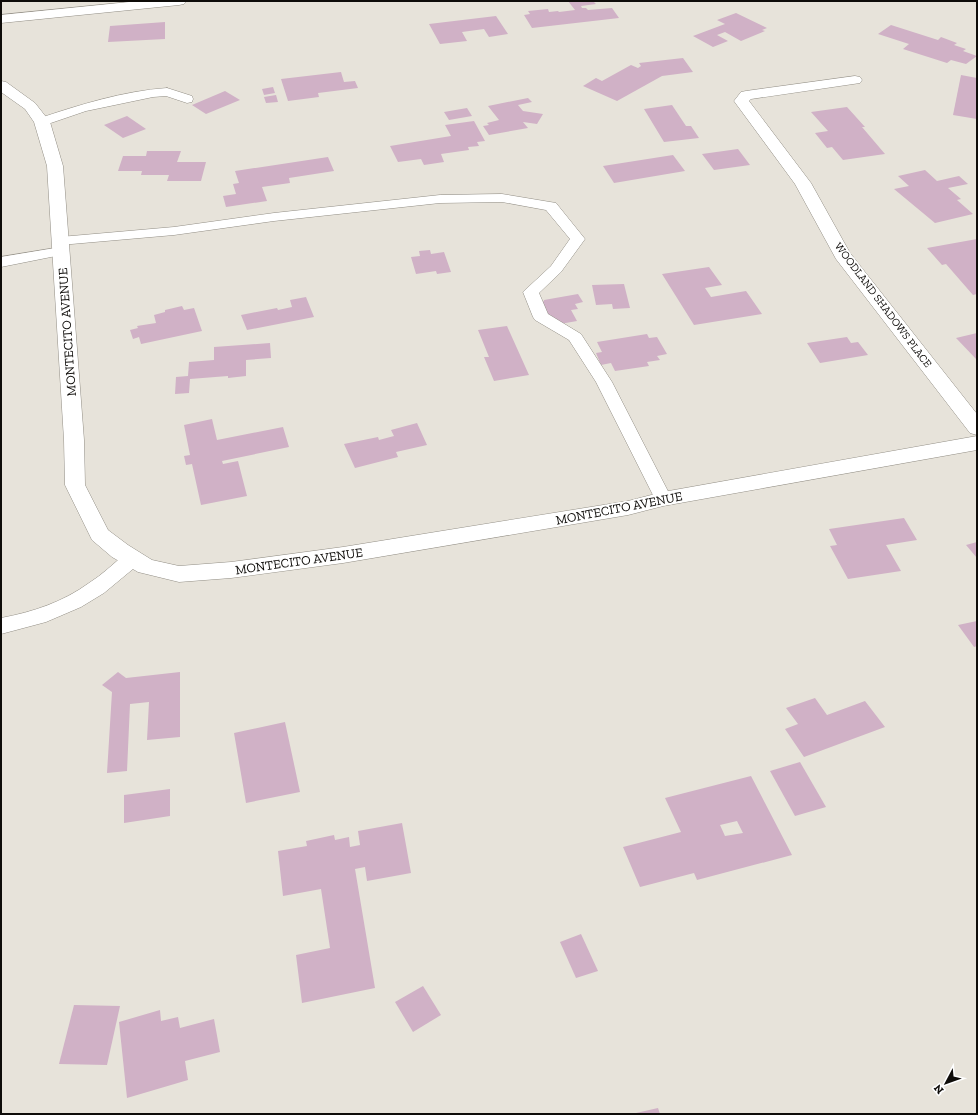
<svg xmlns="http://www.w3.org/2000/svg" width="978" height="1115" viewBox="0 0 978 1115" font-family="'Zilla Slab',serif">
	<style>
		.building { fill: #d0b1c6; fill-rule: evenodd }
		.lines { fill: none; stroke-linecap: round; stroke-linejoin: round }
		.lane-casing { stroke: #928e85; stroke-width: 1 }
		.street-casing { stroke: #928e85; stroke-width: 1 }
		.lane { fill: #fff; fill-rule: evenodd }
		.street { fill: #fff; fill-rule: evenodd }
		.labels { text-anchor: middle; dominant-baseline: central; stroke-width: 3.5; stroke-linejoin: round; paint-order: stroke }
		.far-street-label { font-size: 11px; fill: #0e0c09; stroke: #fff }
		.street-label { font-size: 13px; fill: #0e0c09; stroke: #fff }
	</style>
	<rect width="100%" height="100%" fill="#e7e3da"/>
	<!-- building -->
	<g class="building">
		<path d="M568 1H593L596 4 581 6 582 8H586L588 10 612 8 619 18 532 28 524 15 530 14 528 11 548 9 549 12 558 11 559 12 575 10Z"/>
		<path d="M736 13 767 28 762 30 765 31 741 41 725 32 717 35 728 41 713 47 693 36 725 24 717 20Z"/>
		<path d="M496 16 508 34 489 37 484 29 462 32 467 41 440 44 429 24Z"/>
		<path d="M165 22V39L108 42 110 26Z"/>
		<path d="M891 25 938 40 941 37 957 43 954 45 966 49 963 51 977 56 966 64 951 60 947 63 903 49 909 44 878 34Z"/>
		<path d="M683 58 693 72 662 76 617 101 583 86 596 78 602 81 631 65 638 68 641 66 639 63Z"/>
		<path d="M341 72 344 82 355 81 358 88 318 93 319 97 288 101 281 79Z"/>
		<path d="M961 75 977 78V119L953 115Z"/>
		<path d="M273 87 275 93 264 95 262 89Z"/>
		<path d="M225 91 240 100 206 114 192 105Z"/>
		<path d="M276 95 278 102 266 103 264 97Z"/>
		<path d="M528 98 532 102 518 105 523 111 543 114 537 124 523 122 528 128 489 135 483 126 489 125 487 123 499 120 488 106Z"/>
		<path d="M672 105 686 126H691L699 138 664 142 644 109Z"/>
		<path d="M847 107 865 127H862L885 154 843 160 832 147 827 148 815 133 828 131 811 112Z"/>
		<path d="M467 108 472 116 449 120 444 112Z"/>
		<path d="M127 116 146 129 123 138 104 125Z"/>
		<path d="M474 121 485 141 477 142 479 146 468 147 469 150 441 154 444 162 424 165 421 159 398 162 390 146 451 136 445 125Z"/>
		<path d="M738 149 750 165 714 170 702 154Z"/>
		<path d="M147 151H181L177 162H206L201 181H167L169 175H141L142 171H118L123 156H146Z"/>
		<path d="M673 155 685 171 614 183 603 166Z"/>
		<path d="M328 157 334 171 289 178 290 183 262 187 267 201 226 207 223 196 236 194 233 184 239 183 235 171Z"/>
		<path d="M925 170 937 181 959 176 968 184 948 188 961 199 957 200 973 214 935 223 894 189 909 186 898 176Z"/>
		<path d="M977 239V294L973 295 946 264 942 265 927 248Z"/>
		<path d="M430 250 431 254 444 252 451 272 437 274 436 271 416 274 411 257 420 256 419 251Z"/>
		<path d="M709 267 722 285 705 288 711 297 746 291 762 314 694 325 662 274Z"/>
		<path d="M624 284 630 308 613 309 612 304 596 305 592 285Z"/>
		<path d="M578 294 583 302 575 304 578 309 571 310 577 321 560 324 548 319 542 302 544 301V300Z"/>
		<path d="M306 297 314 317 247 330 241 315 277 308 278 310 292 307 290 300Z"/>
		<path d="M182 306 184 310 194 308 202 331 141 344 139 337 133 339 130 330 138 328 137 326 156 323 154 315 165 312V310Z"/>
		<path d="M507 326 529 375 494 381 484 357H489L478 330Z"/>
		<path d="M977 333V360L956 338Z"/>
		<path d="M647 334 649 338 657 337 667 354 657 356 660 360 647 362 649 366 615 371 611 363 601 365 596 353 602 352 597 342Z"/>
		<path d="M847 337 851 343 858 342 868 355 820 363 807 343Z"/>
		<path d="M270 343 271 358 246 360V376L228 378V376L190 379 189 393 175 394 176 377 188 376 189 362 214 360V347Z"/>
		<path d="M212 419 217 440 283 427 289 447 222 461 223 464 238 461 247 496 201 505 192 464 186 465 184 456 190 455 184 425Z"/>
		<path d="M417 423 427 445 396 452 398 457 355 468 344 444 378 437 379 440 394 436 391 430Z"/>
		<path d="M904 518 917 540 886 545 901 571 848 579 830 546 837 545 829 529Z"/>
		<path d="M977 542V558L966 545Z"/>
		<path d="M977 621V646L974 647 958 625Z"/>
		<path d="M118 672 126 678 180 672V737L147 740 149 702 130 704 127 771 107 773 112 692 102 685Z"/>
		<path d="M815 698 827 715 865 701 885 727 804 757 785 729 798 724 786 708Z"/>
		<path d="M285 722 300 792 246 803 234 733Z"/>
		<path d="M800 762 826 807 795 816 770 771Z"/>
		<path d="M751 776 792 855 697 880 694 873 640 887 623 847 681 832 665 798ZM737 821 743 833 725 836 720 825Z"/>
		<path d="M170 789V816L124 823V795Z"/>
		<path d="M402 823 411 873 367 881 365 867 355 869 375 988 302 1003 296 955 330 948 321 889 283 896 278 851 307 846 306 841 334 835 335 840 349 837 350 847 360 845 358 831Z"/>
		<path d="M581 934 598 971 576 978 560 942Z"/>
		<path d="M423 986 441 1015 413 1032 395 1002Z"/>
		<path d="M74 1005 120 1006 107 1065 59 1064Z"/>
		<path d="M160 1010 161 1021 178 1017 180 1028 214 1019 220 1052 185 1061 188 1080 127 1098 119 1022Z"/>
		<path d="M658 1108 660 1114H636V1113Z"/>
	</g>
	<g class="lines">
		<!-- lane casing -->
		<g class="lane-casing">
			<g id="lane">
				<path d="M167 88 192 96 193 99 192 102 187 103 166 96 153 97 86 111 42 126 37 125 35 122 37 119C79 105 123 91 167 88Z"/>
				<path d="M502 194 556 203 585 239 561 272 539 293 548 314 581 334 612 382 672 499 669 503 663 505 657 503 596 382 569 340 535 320 533 317 523 292 551 266 570 239 546 210 502 202 440 203 274 221 174 235 60 245 55 244 53 241 55 238 60 237 174 227 274 213 440 195Z"/>
				<path d="M61 247 66 248 68 251 66 254 1 267V257Z"/>
				<path d="M132 552 139 554 142 559 139 564 104 593 81 607 46 622 1 634V618C33 612 63 602 89 583 102 575 113 564 125 554Z"/>
			</g>
		</g>
		<!-- street casing -->
		<g class="street-casing">
			<g id="street">
				<path d="M139 1H186L184 4 179 5 1 23V15Z"/>
				<path d="M855 76 860 77 862 80 860 83 751 99 749 101 811 183 850 253 977 414V435L970 433 836 259 795 184 734 101 741 92 746 91Z"/>
				<path d="M1 81 6 82 35 103 50 122 63 166 84 440 85 485 108 530 128 545 152 560 179 566 231 562 343 547 628 501 663 492 977 436V450L663 506 628 515 343 563 231 578 179 582 138 572 112 557 92 540 65 485 64 440 47 166 34 122 25 109 1 92Z"/>
			</g>
		</g>
		<!-- lane -->
		<use href="#lane" class="lane"/>
		<!-- street -->
		<use href="#street" class="street"/>
	</g>
	<g class="labels">
		<!-- far-street labels -->
		<g class="far-street-label">
			<text transform="translate(883 305) rotate(53)">WOODLAND SHADOWS PLACE</text>
		</g>
		<!-- street labels -->
		<g class="street-label">
			<text transform="translate(67 332) rotate(-94)">MONTECITO AVENUE</text>
			<text transform="translate(619 508) rotate(-11)">MONTECITO AVENUE</text>
			<text transform="translate(299 561) rotate(-8)">MONTECITO AVENUE</text>
		</g>
	</g>
	<!-- border -->
	<rect width="978" height="1115" fill="none" stroke="#0e0c09" stroke-width="4"/>
	<!-- north arrow -->
	<g transform="translate(946 1083) rotate(229)" stroke="#ffffff" stroke-width="3" paint-order="stroke">
	<path d="M0-3L7 15L0 10L-7 15Z" fill="#0e0c09"/>
	<text y="-6" font-size="11" font-weight="bold" text-anchor="middle" fill="#0e0c09">N</text>
	</g>
</svg>
